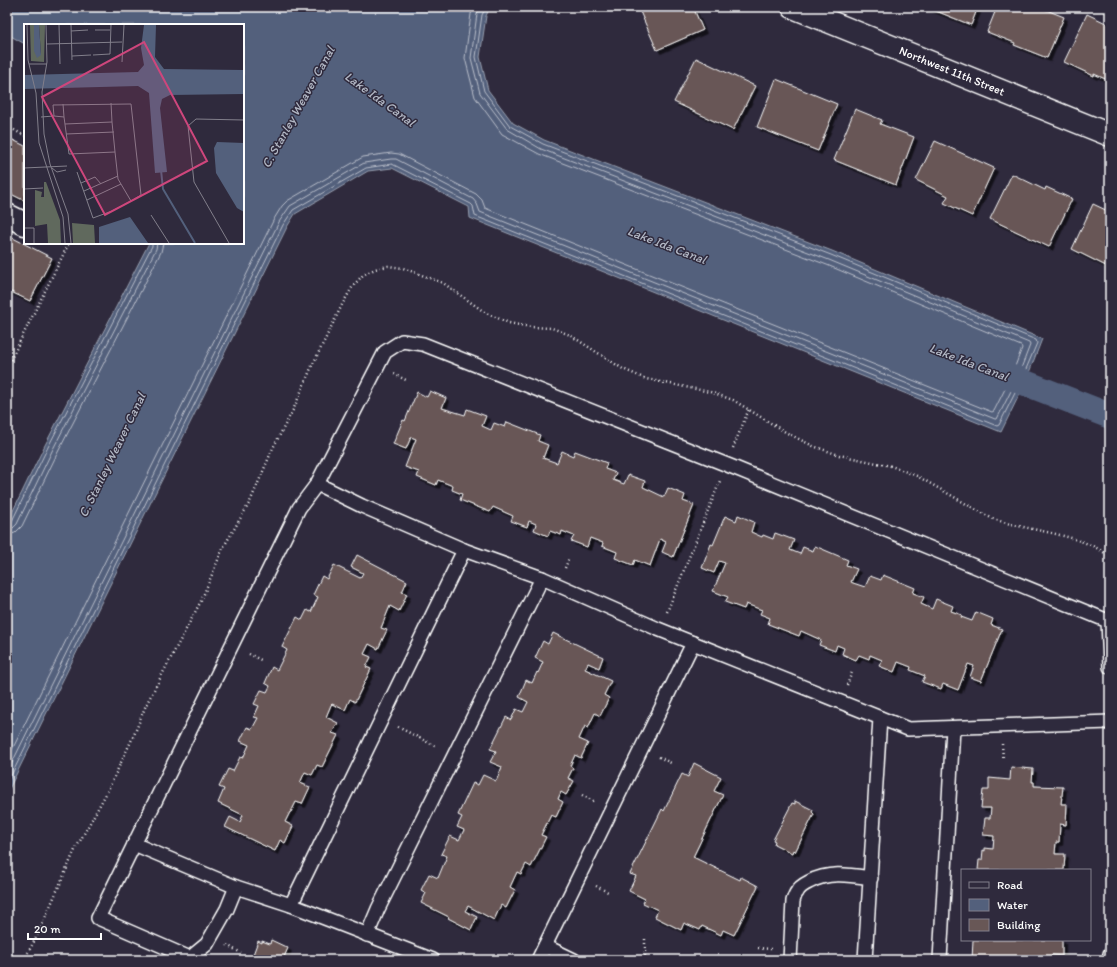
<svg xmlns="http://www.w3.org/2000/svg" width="1117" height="967" viewBox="0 0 1117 967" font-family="Itim,sans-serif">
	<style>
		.water { fill: #53607c; stroke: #98a0b0 }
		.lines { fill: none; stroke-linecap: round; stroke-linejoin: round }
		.shore { stroke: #babfcb; stroke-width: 1 }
		.canal { stroke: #53607c; stroke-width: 26 }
		.building { fill: #685756; stroke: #fff; filter: url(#shadow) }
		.lane-casing { stroke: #fff; stroke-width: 16 }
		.street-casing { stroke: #fff; stroke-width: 25 }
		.path { stroke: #fff; stroke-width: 2.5; stroke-dasharray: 1 3; stroke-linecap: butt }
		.lane { stroke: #2f2a3d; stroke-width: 13 }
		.street { stroke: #2f2a3d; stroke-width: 22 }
		.labels { text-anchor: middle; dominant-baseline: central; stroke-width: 3; stroke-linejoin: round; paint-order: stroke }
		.street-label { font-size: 12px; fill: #fff; stroke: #2f2a3d }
		.water-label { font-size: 13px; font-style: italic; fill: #b2b7c4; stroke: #2f2a3d }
		.inset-river { fill: none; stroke: #53607c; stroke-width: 2 }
		.inset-road { fill: none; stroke: #827f8b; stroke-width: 1 }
		.view { fill: #ce467c; fill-opacity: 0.15; stroke: #ce467c; stroke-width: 2 }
		.inset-edge { fill: none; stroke: #fff; stroke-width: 2 }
	</style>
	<defs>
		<filter id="shadow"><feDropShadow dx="3.5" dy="3.5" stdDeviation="0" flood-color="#0009"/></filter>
	</defs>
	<rect width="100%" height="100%" fill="#2f2a3d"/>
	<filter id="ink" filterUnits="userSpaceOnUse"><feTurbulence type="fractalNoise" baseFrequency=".025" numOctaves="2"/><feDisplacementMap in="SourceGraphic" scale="8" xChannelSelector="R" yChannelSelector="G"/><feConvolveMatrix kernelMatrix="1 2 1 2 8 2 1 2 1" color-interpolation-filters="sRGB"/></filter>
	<g filter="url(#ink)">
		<!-- water -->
		<path class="water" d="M7 7H490L486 16 480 57 488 90 513 123 544 140 832 251 1042 339 1025 383 1001 432 470 218 469 207 392 168 368 171 295 214 287 227 7 793V523L44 447 149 243H243V25H25V44L7 34Z"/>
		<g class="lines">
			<!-- shore -->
			<g class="shore">
				<path d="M7 524 12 521 47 449 152 246V243"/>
				<path d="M7 529 13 528 17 524 52 451 156 249 157 243"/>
				<path d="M7 535 15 533 22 526 57 454 161 252 163 243"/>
				<path d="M7 760 274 219 282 206 287 201 363 157 391 153 399 154 476 194 482 200 485 208 992 412 994 411 1011 377 1022 348 1021 346 827 265 539 154 502 134 475 97 465 58 471 14 473 7"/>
				<path d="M7 773 279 222 290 206 364 163 391 159H396L473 199 477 204 480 212 995 419H997L1017 379 1030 345 1029 343 829 260 541 149 507 129 480 93 471 58 477 14 480 7"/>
				<path d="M7 784 283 225 293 210 366 168 392 164 471 204 473 206 475 216 997 426 999 425 1021 381 1037 343 1036 340 831 255 543 144 510 126 484 91 476 57 482 15 486 7"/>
			</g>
			<!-- canal -->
			<path class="canal" d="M992 370 1110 416"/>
		</g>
		<!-- building -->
		<g class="building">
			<path d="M638 7H693L703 30 657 50Z"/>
			<path d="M926 7H978L971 25Z"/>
			<path d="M997 7H1039L1064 17 1047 58 1014 45 1015 43 987 32Z"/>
			<path d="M1087 14 1110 25V81L1094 74V76L1064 62Z"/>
			<path d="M696 58 755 86 733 130 674 102Z"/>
			<path d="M776 79 837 104 818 151 757 127Z"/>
			<path d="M855 109 882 120 880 124 914 137 896 185 834 160Z"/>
			<path d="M7 137 25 146V201L7 192Z"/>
			<path d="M935 141 994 168 972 216 944 203 948 196 916 180Z"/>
			<path d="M1012 174 1045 190 1046 187 1072 199 1049 247 990 219Z"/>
			<path d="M1093 204 1110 212V268L1072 249Z"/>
			<path d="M7 235 52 258 30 301 7 290Z"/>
			<path d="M430 391 446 398 442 408 465 415 467 409 486 416 482 426 491 430 494 423 505 427 507 422 540 435 538 441 548 445 543 458 557 463 562 451 573 456 575 451 607 463 605 469 616 473 613 480 624 484 628 475 645 481 643 487 664 497 668 488 685 495 683 501 694 505 673 557 662 552 666 542 660 539 650 566 635 560 633 565 615 558 617 552 602 546 603 543 590 538 587 547 571 541 574 536 562 531 561 535 550 531 548 536 534 530 536 524 529 521 527 527 511 521 513 516 493 507 490 512 460 500 462 494 452 490 453 486 438 480 436 485 417 477 419 472 405 467 416 439 411 437 406 449 393 444 403 420 405 421 417 392 427 397Z"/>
			<path d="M738 515 754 522 751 532 762 537 763 535 773 539 775 533 794 540 790 550 800 554 803 547 813 551 815 546 848 560 846 565 857 569 851 582 853 583 865 587 870 576 881 580 883 575 915 588 913 593 924 597 921 604 932 609 936 599 953 606 951 611 962 615 961 617 972 621 976 612 993 619 991 625 1002 629 981 681 970 677 974 666 968 664 958 690 943 684 941 689 922 682 925 676 910 670 911 667 898 662 894 672 879 666 882 660 870 655 869 659 859 655 856 660 842 654 844 648 837 645 835 651 819 645 821 640 801 631 799 636 768 624 770 618 760 614 762 610 746 604 744 609 725 602 728 597 713 591 725 563 719 561 714 573 702 568 711 544 713 545 725 516 736 521Z"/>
			<path d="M357 555 407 581 402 592 407 594 399 611 390 606 381 628 387 630 378 649 369 644 364 654 371 657 366 667 371 669 355 702 350 699 345 710 332 704 331 705 326 717 338 723 332 733 338 735 322 767 317 765 312 775 305 772 300 783 310 787 302 804 296 802 291 812H290L285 822 293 826 285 843 280 840 275 851 225 827 230 817 240 822 243 815 218 803 224 789 219 787 228 769 233 771 240 757 243 758 249 745 240 741 247 727 252 729 258 718 254 717 259 706 254 704 261 690 267 692 270 686 265 683 272 667 277 670 287 650 282 647 297 617 302 620 307 610 311 612 318 597 313 595 322 576 327 579 334 565 360 578 363 573 351 567Z"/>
			<path d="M553 633 603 657 599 668 588 663 585 669 611 681 604 695 609 698 600 716 595 713 588 728 585 726 579 739 588 743 581 758 575 755 570 766 573 768 568 778 574 781 566 795 561 792 558 799 563 802 556 817 551 815 541 835 546 837 531 867 526 864 521 874 517 872 510 887 515 890 506 908 501 905 494 920 468 906 465 911 477 917 471 930 448 918 449 917 421 903 426 893 421 890 429 874 438 878 447 856 441 854 450 836 459 840 464 830 457 827 462 817 458 815 473 783 478 785 483 775 496 781 497 779 502 767 490 762 496 751 490 749 506 717 511 720 516 709 523 712 528 702 519 697 526 680 532 683 537 672 538 673 543 662 535 658 543 641 548 644Z"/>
			<path d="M694 763 721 777 714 791 723 795 693 857 740 880 741 877 758 886 734 935 723 930 721 935 702 926 700 930 684 923 681 930 655 917 658 910 643 903 645 899 629 891 636 876 630 874 662 809 664 811 682 774 688 777Z"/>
			<path d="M1011 767 1033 769 1032 782H1034V786L1063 787 1061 804H1067L1066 825 1060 824 1059 842H1056L1055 854H1065L1064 870H978L979 860H982L983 850 985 851V848L993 849 994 836 983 835 985 818H990L991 808H981L983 790H989V778L1010 780Z"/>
			<path d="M795 801 813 810 812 812 814 814 795 852 793 850 792 853 774 844 775 841 773 840 792 803 795 804Z"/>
			<path d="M271 940 288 948 284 957 292 960H251L258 941 262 943V941L270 944Z"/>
			<path d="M973 940H1062V956L1051 955V960H972Z"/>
		</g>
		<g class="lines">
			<!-- lane casing -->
			<g class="lane-casing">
				<g id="lane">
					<path d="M317 484 362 506 464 550"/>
					<path d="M134 844 236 887"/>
					<path d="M291 905 464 550 542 578 658 629 693 643"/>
					<path d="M367 935 378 909 542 578"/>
					<path d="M545 946 574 960"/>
					<path d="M433 960 291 905 236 887 227 909 207 944 190 958 98 918 299 508 317 484 385 352 402 341 423 344 735 468 1108 621 1110 667"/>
					<path d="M538 960 693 643 908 729 1110 722"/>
					<path d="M790 960 793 901C794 898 795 894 797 892 799 887 805 884 809 882 829 871 850 875 871 878"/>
					<path d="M865 960 880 718"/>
					<path d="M940 960 953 728"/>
					<path d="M1109 960 1110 954"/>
				</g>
			</g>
			<!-- street casing -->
			<g class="street-casing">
				<g id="street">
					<path d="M793 7 1110 135"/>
					<path d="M7 215 25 224"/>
				</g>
			</g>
			<!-- path -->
			<g class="path">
				<path d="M7 126 25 136"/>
				<path d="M7 367 69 243"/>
				<path d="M394 374 408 381"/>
				<path d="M733 448 749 409"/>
				<path d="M565 568 569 558"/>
				<path d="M667 612 720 481"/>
				<path d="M249 654 261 660"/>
				<path d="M847 685 852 672"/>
				<path d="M398 727 437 747"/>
				<path d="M1002 744 1003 759"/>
				<path d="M659 757 671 763"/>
				<path d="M582 795 595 802"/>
				<path d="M596 886 608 892"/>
				<path d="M227 945 241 953"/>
				<path d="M758 948 771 949"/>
				<path d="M24 960 37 936 75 850 107 792 134 735 146 705 201 601 223 548 250 502 273 448 294 408 312 366 343 303 353 286 363 275 375 269 388 266 403 268 443 283 486 313 509 323 531 327 552 328 570 335 623 369 646 379 710 392 733 400 787 433 813 446 839 455 891 466 917 476 991 518C1028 532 1080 532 1110 557"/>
				<path d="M645 960V938"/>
			</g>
			<!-- lane -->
			<use href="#lane" class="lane"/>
			<!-- street -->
			<use href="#street" class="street"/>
		</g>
	</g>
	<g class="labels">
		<!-- street labels -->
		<g class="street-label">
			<text transform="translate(952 71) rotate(22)">Northwest 11th Street</text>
		</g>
		<!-- water labels -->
		<g class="water-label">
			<text transform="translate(380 99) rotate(36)">Lake Ida Canal</text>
			<text transform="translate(298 107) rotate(-61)">C. Stanley Weaver Canal</text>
			<text transform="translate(667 245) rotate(21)">Lake Ida Canal</text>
			<text transform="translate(969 362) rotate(21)">Lake Ida Canal</text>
			<text transform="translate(112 455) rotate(-64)">C. Stanley Weaver Canal</text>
		</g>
	</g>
	<!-- overview -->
	<g transform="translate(24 24)">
		<rect width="220" height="220" fill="#2f2a3d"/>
		<path d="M6 1H10L11 19 17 31 15 1H21L20 38 7 37ZM20 158H22L36 196 37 219H24L23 200 11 202V166L18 168 17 173H20ZM48 199 70 201 71 219H49Z" fill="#60695d"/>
		<path d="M10 1H15L17 31 13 34 10 27ZM120 1H132L131 33 140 45 220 46V70L146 71 138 75 136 84 143 148 131 149 125 69 114 62 0 65V51L114 48 120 41 117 24ZM193 118 220 119V188L213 184 192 149 190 124ZM106 193 124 219H75V203Z" fill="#53607c"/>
		<path class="inset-river" d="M137 146 139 165 171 219"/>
		<path class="inset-road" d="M3 1 4 36 12 69 15 119 39 193 41 219M22 1 23 38 18 68 20 110 26 140 44 190 47 219M35 1 36 40M47 1 48 36M71 6H86M47 7 64 6M23 20 98 18M69 31 86 30 87 1M48 32 67 31M98 38 100 1M5 40H23M87 79 88 98M39 80 40 93M17 93 30 92M41 100 88 98 91 128M42 110 90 108M0 144 43 142M28 144 33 148 42 146M53 148 69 194 88 187 107 177 117 171 107 80 29 81 30 92 40 93 45 130 91 128 94 155 107 177M57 159 71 153 77 160M0 165 19 164M60 167 94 152M63 176 97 160M127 191 145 219M0 204H10V219M205 219 170 158 164 102 172 95 220 96"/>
		<path class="view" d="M120 18 183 137 81 191 18 73Z"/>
		<rect width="220" height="220" class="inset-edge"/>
	</g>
	<!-- margin -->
	<rect width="1117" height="967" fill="none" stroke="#2f2a3d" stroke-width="24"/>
	<rect x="12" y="12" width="1093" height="943" fill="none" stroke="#fff" stroke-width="1.5" filter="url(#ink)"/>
	<!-- legend -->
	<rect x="961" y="869" width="130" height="72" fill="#2f2a3d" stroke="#827f8b"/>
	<rect x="969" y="882" width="20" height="6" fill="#2f2a3d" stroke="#827f8b"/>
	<text x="997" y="889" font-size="12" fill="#ffffff">Road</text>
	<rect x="969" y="899" width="20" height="12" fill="#53607c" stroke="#827f8b"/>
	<text x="997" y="909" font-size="12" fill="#ffffff">Water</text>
	<rect x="969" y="919" width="20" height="12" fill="#685756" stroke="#827f8b"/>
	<text x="997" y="929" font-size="12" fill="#ffffff">Building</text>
	<!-- scale -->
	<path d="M28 933v6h73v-6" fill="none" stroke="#ffffff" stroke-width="2"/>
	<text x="34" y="933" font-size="12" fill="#ffffff" stroke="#2f2a3d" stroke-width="3" paint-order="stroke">20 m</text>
</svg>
